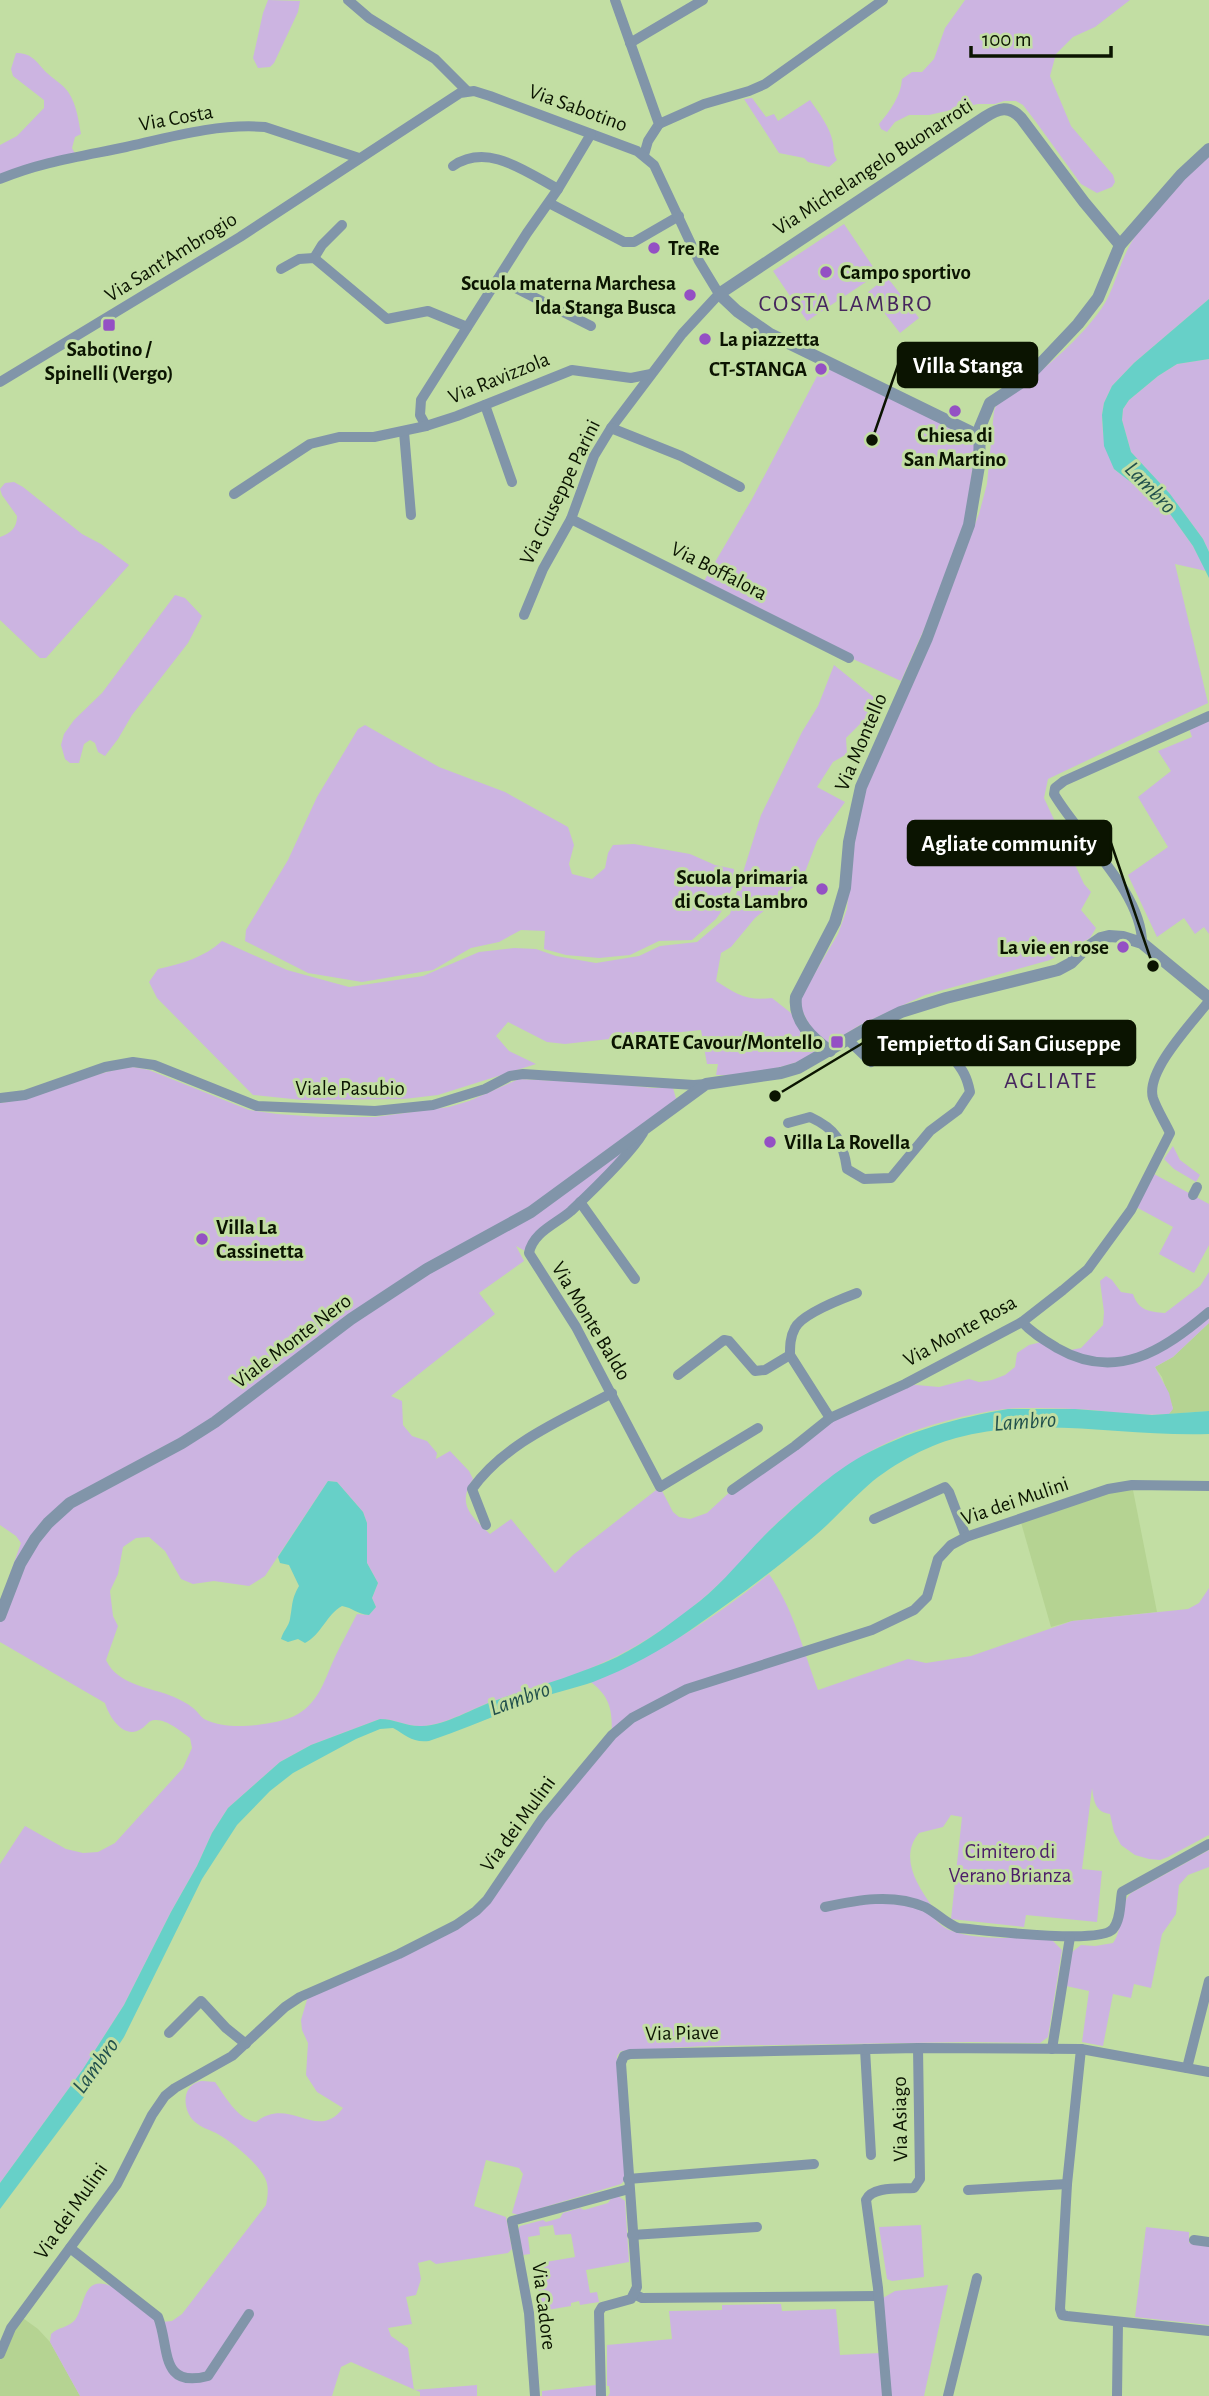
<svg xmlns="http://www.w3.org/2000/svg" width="1209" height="2396" viewBox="0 0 1209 2396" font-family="'Alegreya Sans',sans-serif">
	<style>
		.built { fill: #b5d392 }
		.green { fill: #ccb4e1; fill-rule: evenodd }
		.water { fill: #67d0c8 }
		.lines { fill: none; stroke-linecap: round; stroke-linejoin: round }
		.minor { stroke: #8195a9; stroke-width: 10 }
		.tertiary { stroke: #8195a9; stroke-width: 12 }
		.poi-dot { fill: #9450c4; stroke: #c2dea3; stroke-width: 2.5 }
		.labels { text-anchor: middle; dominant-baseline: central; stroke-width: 6; stroke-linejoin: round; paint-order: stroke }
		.street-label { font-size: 21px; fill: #0b1401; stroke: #c2dea3 }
		.poi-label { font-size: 21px; font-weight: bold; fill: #0b1401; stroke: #c2dea3; text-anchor: start }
		.park-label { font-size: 21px; fill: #4b1d69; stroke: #c2dea3 }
		.water-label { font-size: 23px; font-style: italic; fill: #22514d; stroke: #c2dea3 }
		.quarter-label { font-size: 24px; letter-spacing: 2px; fill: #46265e; stroke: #c2dea3 }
		.leader { fill: none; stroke: #0b1401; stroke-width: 2.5 }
		.callout-dot { fill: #0b1401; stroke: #c2dea3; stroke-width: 2.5 }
		.callout { fill: #0b1401; stroke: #0b1401; stroke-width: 2.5 }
		.callout-label { font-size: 23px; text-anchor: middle; font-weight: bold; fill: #fff }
	</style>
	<rect width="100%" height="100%" fill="#c2dea3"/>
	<!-- built -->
	<g class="built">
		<path d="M1209 1323V1411L1169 1414 1173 1408 1162 1377 1155 1367 1173 1357Z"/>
		<path d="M1132 1485 1157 1612 1072 1621 1051 1627 1020 1519Z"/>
		<path d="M20 2316 38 2329 50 2342 80 2396H0V2354Z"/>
	</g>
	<!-- green -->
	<g class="green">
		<path d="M268 0 300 1 298 12 274 63 270 67 258 68 253 58 263 13Z"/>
		<path d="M965 0H1130L1095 27 1073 37 1056 54 1050 76 1071 126 1113 175 1115 182 1112 187 1097 193 1081 184 1036 122 1023 105 1016 101H1004L995 104H978L929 115H909L895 122 887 132 881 129 879 124C890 111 901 96 902 79L912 72H922L934 59 945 28Z"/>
		<path d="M16 53C33 53 37 63 47 73 52 78 59 82 64 87 76 99 78 118 81 134L75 137 72 148 74 152 80 155 0 179V145L17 136 44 108V100L13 76 11 69Z"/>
		<path d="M752 98 766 117 774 114 778 121 810 100C819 113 830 127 833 143 834 150 833 153 837 160L829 167 808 162 804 158 779 153 744 99Z"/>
		<path d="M1209 155V299L1134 363 1112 386 1104 403 1102 415 1103 433 1114 469 1168 511 1193 546 1206 571 1175 564 1208 703 1048 779 1044 798 1084 884 1091 892 1081 910 1096 928 1090 938 1050 960 925 995 860 1025 829 1044C813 1033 804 1019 799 1000L838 934 847 909 854 829 859 796 928 643 979 514 987 484 994 411 996 406C1032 378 1068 352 1096 316 1114 295 1117 267 1131 243 1151 209 1182 183 1209 155Z"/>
		<path d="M844 224 878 274 807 321 773 271Z"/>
		<path d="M887 277 919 318 900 333 868 292Z"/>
		<path d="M1209 359V552L1203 539 1170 494 1131 452 1122 420 1123 409 1129 400 1158 376 1177 364Z"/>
		<path d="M823 365 975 440 970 491 963 529 933 609 901 681 853 659 704 581 752 499Z"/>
		<path d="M14 482 23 487 82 534 101 544 129 565 46 658H40L0 620V537C11 533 17 528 17 516L2 495 0 489 5 483Z"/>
		<path d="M175 595 185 598 202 616 188 643 132 715 118 739 105 756 98 752 95 743 90 740 84 744 79 763H70L65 759 61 745 64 734 74 720 102 693Z"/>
		<path d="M834 665 881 703 846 738 847 754 833 762 817 787 845 802 817 841 802 880 755 918 731 947 721 953 716 981C737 994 745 1001 772 998L791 1013 802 1033 822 1052C789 1067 753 1076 716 1075L718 1064H707L701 1030 673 1033 647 1031 618 1038 565 1044 547 1042 508 1022 496 1036 509 1051 536 1064 438 1095 404 1099 302 1100 253 1095 157 998 149 982 158 969C181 964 205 957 222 941L287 970 349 987 423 976 479 952 514 948 536 949 556 956 596 963 639 956 660 946 697 942 730 914 761 815 802 732 818 706Z"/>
		<path d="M1209 721V934L1204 927 1195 934 1184 918 1157 937 1128 875 1168 847 1138 797 1171 771 1158 751 1192 737 1189 728Z"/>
		<path d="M365 725 439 767 505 792 568 827 574 845 569 864 572 874 592 879 605 868 608 853 613 845 634 844 690 854 715 865 734 869 733 886 721 912 716 919 692 940 659 941 630 955 599 958 566 955 544 949 545 931 521 930 499 942 471 948 433 970 362 982 308 973 245 941 246 930 288 860 317 797 358 729Z"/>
		<path d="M133 1067 149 1070 249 1110 277 1114 320 1117H375L449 1107 469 1101 519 1079 618 1084 652 1088H673L677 1102 660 1116 531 1208 428 1265 336 1324 269 1379 196 1430 153 1452 156 1456 215 1422 351 1319 427 1269 531 1212 645 1130 639 1140 570 1211 536 1237 530 1245 529 1253 516 1246 524 1261 479 1293 495 1314 391 1396 402 1401 403 1425 412 1436 427 1441 437 1453 436 1459 450 1451 469 1471 473 1479C456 1505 472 1517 490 1534L511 1519 555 1573 573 1555 660 1487 673 1512 679 1517 690 1519 707 1513 732 1490 795 1446 830 1418 905 1384 939 1387 969 1379 979 1382 992 1380 1005 1375 1015 1367 1017 1353 1029 1345 1046 1341 1065 1351 1081 1348 1103 1325 1104 1312 1100 1281 1106 1276 1112 1280 1121 1292 1133 1294C1138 1310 1149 1312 1165 1313L1200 1286 1209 1272V1323L1173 1357 1155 1367 1169 1393 1173 1409 1169 1414C1137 1417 1106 1410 1074 1409 1055 1409 1024 1407 1005 1409 968 1414 927 1424 893 1440 847 1461 806 1495 770 1530 752 1548 738 1568 719 1584 682 1619 638 1649 591 1668 560 1681 528 1689 496 1700 473 1708 446 1725 422 1726 407 1727 395 1719 380 1719L311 1745 280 1762 228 1808 212 1833 197 1866 171 1912 124 2005 83 2069 0 2183V1864L25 1826 66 1849 83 1853 98 1852 115 1843 183 1768 192 1748 190 1738C181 1731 166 1719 155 1720 148 1720 147 1726 141 1729 124 1740 109 1717 105 1703L0 1642V1602L21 1543 16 1536 0 1525V1103C46 1097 87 1072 133 1067ZM328 1481 337 1482 363 1512 367 1523V1563L378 1583 372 1598 376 1607 369 1615 357 1614C350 1628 342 1642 335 1657 325 1678 320 1701 298 1714 286 1721 270 1723 257 1725 241 1727 219 1727 204 1719 200 1716 197 1711 193 1708 187 1703 180 1700 174 1697 151 1687 118 1686 106 1660L118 1626 113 1616 110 1591 118 1574 123 1547 136 1538 149 1537 165 1551 181 1579 193 1584 214 1581 249 1586 265 1576Z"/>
		<path d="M1173 1146 1180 1160 1200 1175 1196 1182 1174 1169 1164 1159Z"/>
		<path d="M1154 1174 1209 1204V1245L1194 1273 1159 1254 1173 1227 1136 1207Z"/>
		<path d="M769 1574C794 1610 803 1650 818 1690L908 1659 926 1663 971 1656 1072 1621 1188 1609 1199 1603 1209 1588V1835L1168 1857 1160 1860 1149 1859 1135 1855 1121 1845 1114 1832 1110 1814C1095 1812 1094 1801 1092 1788L1082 1869 1102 1871 1097 1922 1026 1915 1024 1927 951 1919 962 1817 951 1815 943 1827 919 1833C899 1857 917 1885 932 1906L902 1899 861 1904C883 1903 912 1902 930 1915 938 1921 942 1928 952 1931 979 1941 1021 1937 1050 1938L1062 1950 1048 2037 1040 2043 971 2042 704 2046 621 2051 617 2056 626 2179 621 2184 518 2215 512 2213 523 2174 519 2168 486 2160 474 2206 506 2217 512 2249 508 2253 436 2264 430 2260 418 2263 421 2279 416 2295 406 2297 412 2324 388 2328 391 2336 408 2348 414 2390 477 2385V2396H420V2392L351 2362 341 2367 332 2396H80L50 2342 51 2334C58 2327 68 2328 75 2320 86 2305 82 2273 113 2287L162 2322 172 2321 182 2314 266 2205C268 2195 269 2186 265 2178 256 2161 232 2142 216 2133 207 2129 198 2126 192 2119 183 2108 182 2087 198 2082 202 2080 210 2082 215 2082 225 2096 237 2119 256 2122 290 2095 317 2143 343 2108L317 2092 306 2075 308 2043 302 2030 301 2020 309 1993 476 1911 612 1735C612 1710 611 1698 591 1682 654 1656 716 1618 769 1574Z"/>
		<path d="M1209 1850V1867L1188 1875 1179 1885 1176 1914 1162 1934 1151 1988 1134 1984 1131 1998 1113 1994 1103 2046 1082 2042 1089 1991 1066 1986 1072 1952 1081 1945 1095 1946 1113 1943C1124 1928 1117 1908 1131 1893Z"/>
		<path d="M618 2196 625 2201 629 2262 586 2270 590 2293 597 2292 599 2302 580 2305 579 2301 571 2303V2306L535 2312V2307L541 2305 534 2264 575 2257 571 2234 555 2235 553 2225 539 2227 540 2235 528 2237 530 2254 523 2255 518 2230 520 2226 543 2220 546 2222 560 2218 563 2213 580 2208 584 2210 608 2203 611 2199Z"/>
		<path d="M921 2225 924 2277 892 2281 887 2279 879 2227Z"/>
		<path d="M1146 2227 1189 2232V2243L1209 2246V2325L1135 2317Z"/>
		<path d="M948 2285 924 2396H890L883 2298 895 2291Z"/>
		<path d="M781 2304 782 2311 836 2309 840 2355 880 2353 883 2396H608L610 2393 609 2386H607V2345L672 2339 669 2311 722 2310V2305Z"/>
		<path d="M596 2385 597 2396H542V2391Z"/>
	</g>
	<!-- water -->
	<g class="water">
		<path d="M1209 299V359L1177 364 1158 376 1129 400 1123 409 1122 420 1131 452 1170 494 1203 539 1209 552V578L1193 546 1168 511 1114 469 1104 446 1102 415 1104 403 1112 386 1134 363Z"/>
		<path d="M1008 1409H1075L1152 1415 1209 1411V1434C1124 1437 1039 1415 956 1438 926 1446 887 1467 864 1489 845 1506 830 1524 810 1540 772 1572 732 1601 692 1629 662 1650 627 1669 593 1682 575 1688 556 1692 537 1699 501 1713 466 1729 429 1741 412 1743 406 1735 393 1728L380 1729 356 1739 293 1773 270 1791 237 1825 202 1879 124 2037 87 2093 0 2209V2183L83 2069 124 2005 171 1912 197 1866 212 1833 228 1808 280 1762 311 1745 380 1719C395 1719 407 1727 422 1726 447 1725 473 1708 497 1700 537 1686 578 1675 617 1657 647 1642 674 1621 700 1601 727 1579 747 1552 771 1529 798 1504 831 1473 862 1456 908 1431 957 1418 1008 1409Z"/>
		<path d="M328 1481 337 1482 363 1512 367 1523V1563L378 1583 372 1598 376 1607 369 1615C357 1614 353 1608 342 1606 326 1615 322 1634 305 1643L298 1639 288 1642 281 1639C283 1631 289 1626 290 1619 293 1604 291 1600 299 1586L289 1565 280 1563 278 1557Z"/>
	</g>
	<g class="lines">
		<!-- minor -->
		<g class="minor">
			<path d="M348 0 369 18 435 59 467 91"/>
			<path d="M615 0 659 124 648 141 644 155"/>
			<path d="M630 43 703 0"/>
			<path d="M659 124 704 104 749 91 765 84 883 0"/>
			<path d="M453 166C488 142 526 172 558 189"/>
			<path d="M0 179C40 162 83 156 126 147 170 137 219 123 265 127L359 158"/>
			<path d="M549 203 624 242H634L679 216"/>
			<path d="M314 258 322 245 342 225"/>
			<path d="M281 269 299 259 314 258 387 319 428 311 467 327"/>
			<path d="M498 279 591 326"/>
			<path d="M0 382 240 237 460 93 474 91 490 96 637 151 654 165 699 261 719 294 682 334 611 428 594 456 571 519 543 569 524 615"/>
			<path d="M485 405 512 482"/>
			<path d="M426 426 420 415 421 400 527 233 558 189 591 134"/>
			<path d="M611 428 681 456 740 487"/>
			<path d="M404 432 411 515"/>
			<path d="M234 494 310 444 339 437H374L426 426 457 416 572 370 631 378 651 374"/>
			<path d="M571 519 849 658"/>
			<path d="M1142 943C1142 892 1079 837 1054 794L1055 788 1064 781 1209 716"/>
			<path d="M0 1098 25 1095 105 1067 133 1062 154 1065 257 1106 375 1111 433 1105 485 1089 510 1076 523 1074 694 1085 706 1084"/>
			<path d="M788 1123 810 1117C836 1129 843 1141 847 1169L864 1179 891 1178 930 1131 958 1110 970 1092C967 1077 963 1070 953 1058 924 1025 903 1041 871 1062L847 1039"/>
			<path d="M643 1133C630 1155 590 1193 571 1211 556 1224 533 1232 529 1253L576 1327 660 1487 758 1428"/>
			<path d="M1193 1195 1197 1187"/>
			<path d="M580 1202 635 1279"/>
			<path d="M1022 1322C1032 1333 1044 1340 1057 1348 1116 1382 1163 1351 1209 1312"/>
			<path d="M678 1375 724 1340 729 1341 755 1371 765 1370 790 1355"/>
			<path d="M830 1418 790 1355C790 1346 790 1337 795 1328 802 1314 841 1299 857 1293"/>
			<path d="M732 1490 795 1446 830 1418 905 1384 1022 1322 1063 1290 1088 1269 1131 1210 1170 1133C1165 1122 1157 1110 1153 1098 1145 1071 1193 1022 1209 1001"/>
			<path d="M874 1519 945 1487 949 1492 966 1537"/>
			<path d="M486 1525 472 1489C506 1442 562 1420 612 1393"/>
			<path d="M825 1907C857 1900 893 1893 925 1907 937 1913 945 1923 958 1928 983 1930 1100 1945 1113 1929 1121 1920 1120 1902 1122 1892L1209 1844"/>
			<path d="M169 2033 201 2001 226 2028 246 2044"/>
			<path d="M865 2049 871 2155"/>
			<path d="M1052 2049 1070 1937"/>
			<path d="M1081 2049 1067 2184 1060 2309 1062 2315 1067 2316 1209 2331"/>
			<path d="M1187 2068 1209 1981"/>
			<path d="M628 2179 814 2164"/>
			<path d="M968 2190 1067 2184"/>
			<path d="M632 2235 757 2227"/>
			<path d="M1194 2240 1209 2242"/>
			<path d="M70 2248 158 2317C170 2347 159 2389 208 2376L249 2314"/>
			<path d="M634 2294 642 2298 877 2296"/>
			<path d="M0 2354 11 2328 117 2184 152 2115 165 2096 175 2088 232 2056 285 2007 300 1997 399 1954 456 1925 476 1911 487 1900 542 1819 612 1735 632 1718 687 1689 872 1630 914 1610 927 1597 938 1559 951 1545 966 1537 1108 1489 1132 1485 1209 1486"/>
			<path d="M535 2396 529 2313 512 2221 629 2189"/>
			<path d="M601 2396 599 2312 602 2307 631 2299 637 2287 621 2063 624 2056 630 2054 918 2048 1081 2049 1209 2072"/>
			<path d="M887 2396 878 2288 866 2200C872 2186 900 2189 914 2188L920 2179 918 2048"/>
			<path d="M948 2396 977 2278"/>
			<path d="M1117 2396 1118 2322"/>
		</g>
		<!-- tertiary -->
		<g class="tertiary">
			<path d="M979 436 770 334 737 311 719 294 985 117C999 108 1009 105 1021 118L1084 202 1120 245"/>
			<path d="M830 1051C812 1038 793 1021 796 997L835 922 845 888 849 842 861 787 927 638 969 525 979 466 980 427 990 403 1025 380 1078 324 1098 298 1120 245 1181 175 1209 149"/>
			<path d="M0 1616 20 1564 35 1539 48 1523 70 1503 182 1443 215 1422 351 1319 427 1269 531 1212 706 1084 781 1073 798 1068 864 1030 901 1012 946 998 1058 970 1071 963 1084 950 1101 938 1109 936 1123 937 1142 943 1209 998"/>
		</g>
	</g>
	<!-- markers -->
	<g class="poi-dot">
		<circle cx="654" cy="248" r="7"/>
		<circle cx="826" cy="272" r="7"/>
		<circle cx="690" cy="295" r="7"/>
		<rect x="102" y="318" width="14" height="14" rx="3.5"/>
		<circle cx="705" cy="339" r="7"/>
		<circle cx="821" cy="369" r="7"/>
		<circle cx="955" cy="411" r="7"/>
		<circle cx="822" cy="889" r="7"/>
		<circle cx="1123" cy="947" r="7"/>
		<rect x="830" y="1035" width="14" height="14" rx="3.5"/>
		<circle cx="770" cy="1142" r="7"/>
		<circle cx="202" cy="1239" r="7"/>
	</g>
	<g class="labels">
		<!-- street labels -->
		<g class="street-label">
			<text transform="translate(578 108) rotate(20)">Via Sabotino</text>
			<text transform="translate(176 118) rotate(-10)">Via Costa</text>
			<text transform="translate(873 167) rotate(-33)">Via Michelangelo Buonarroti</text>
			<text transform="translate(171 257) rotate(-32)">Via Sant'Ambrogio</text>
			<text transform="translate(499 378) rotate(-22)">Via Ravizzola</text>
			<text transform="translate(560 492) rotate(-64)">Via Giuseppe Parini</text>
			<text transform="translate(719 571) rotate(27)">Via Boffalora</text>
			<text transform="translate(861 742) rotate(-67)">Via Montello</text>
			<text x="350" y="1088">Viale Pasubio</text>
			<text transform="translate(591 1321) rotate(59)">Via Monte Baldo</text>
			<text transform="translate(960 1331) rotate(-29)">Via Monte Rosa</text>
			<text transform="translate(292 1341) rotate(-37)">Viale Monte Nero</text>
			<text transform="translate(1015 1501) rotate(-19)">Via dei Mulini</text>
			<text transform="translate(518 1824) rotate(-54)">Via dei Mulini</text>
			<text transform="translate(682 2033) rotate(-1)">Via Piave</text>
			<text transform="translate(900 2119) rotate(-91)">Via Asiago</text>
			<text transform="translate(71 2211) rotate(-55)">Via dei Mulini</text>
			<text transform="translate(544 2306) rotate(83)">Via Cadore</text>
		</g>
		<!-- poi labels -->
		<g class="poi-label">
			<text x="668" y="248">Tre Re</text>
			<text x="840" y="272">Campo sportivo</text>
			<text x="676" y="283" text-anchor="end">Scuola materna Marchesa<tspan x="676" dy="24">Ida Stanga Busca</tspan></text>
			<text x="719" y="339">La piazzetta</text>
			<text x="109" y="349" text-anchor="middle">Sabotino /<tspan x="109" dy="24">Spinelli (Vergo)</tspan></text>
			<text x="807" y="369" text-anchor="end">CT-STANGA</text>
			<text x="955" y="435" text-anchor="middle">Chiesa di<tspan x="955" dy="24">San Martino</tspan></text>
			<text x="808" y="877" text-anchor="end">Scuola primaria<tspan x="808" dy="24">di Costa Lambro</tspan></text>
			<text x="1109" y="947" text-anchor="end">La vie en rose</text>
			<text x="823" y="1042" text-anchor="end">CARATE Cavour/Montello</text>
			<text x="784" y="1142">Villa La Rovella</text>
			<text x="216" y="1227">Villa La<tspan x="216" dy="24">Cassinetta</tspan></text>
		</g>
		<!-- park labels -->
		<g class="park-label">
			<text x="1010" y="1851">Cimitero di<tspan x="1010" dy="24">Verano Brianza</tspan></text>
		</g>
		<!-- water labels -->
		<g class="water-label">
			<text transform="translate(1150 488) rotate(46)">Lambro</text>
			<text transform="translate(1025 1422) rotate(-4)">Lambro</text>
			<text transform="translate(520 1699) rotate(-20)">Lambro</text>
			<text transform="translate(96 2066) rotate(-54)">Lambro</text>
		</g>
		<!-- quarter labels -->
		<g class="quarter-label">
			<text x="846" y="304">COSTA LAMBRO</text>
			<text x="1051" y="1081">AGLIATE</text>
		</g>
	</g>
	<!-- callouts -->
	<path class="leader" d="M872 440L898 365M1153 966L1111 843M775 1096L863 1043"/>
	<g class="callout-dot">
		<circle cx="872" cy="440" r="7"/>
		<circle cx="1153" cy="966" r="7"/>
		<circle cx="775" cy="1096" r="7"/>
	</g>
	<g class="callout">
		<rect x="898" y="343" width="139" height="44" rx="7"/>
		<rect x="908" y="821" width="203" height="44" rx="7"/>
		<rect x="863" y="1021" width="272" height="44" rx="7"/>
	</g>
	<g class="callout-label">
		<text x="968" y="373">Villa Stanga</text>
		<text x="1009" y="851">Agliate community</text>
		<text x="999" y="1051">Tempietto di San Giuseppe</text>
	</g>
	<!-- scale -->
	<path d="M971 46v10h140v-10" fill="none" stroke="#0b1401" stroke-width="3.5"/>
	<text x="982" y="46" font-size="21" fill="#0b1401" stroke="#c2dea3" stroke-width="5" paint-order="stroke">100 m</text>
</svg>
